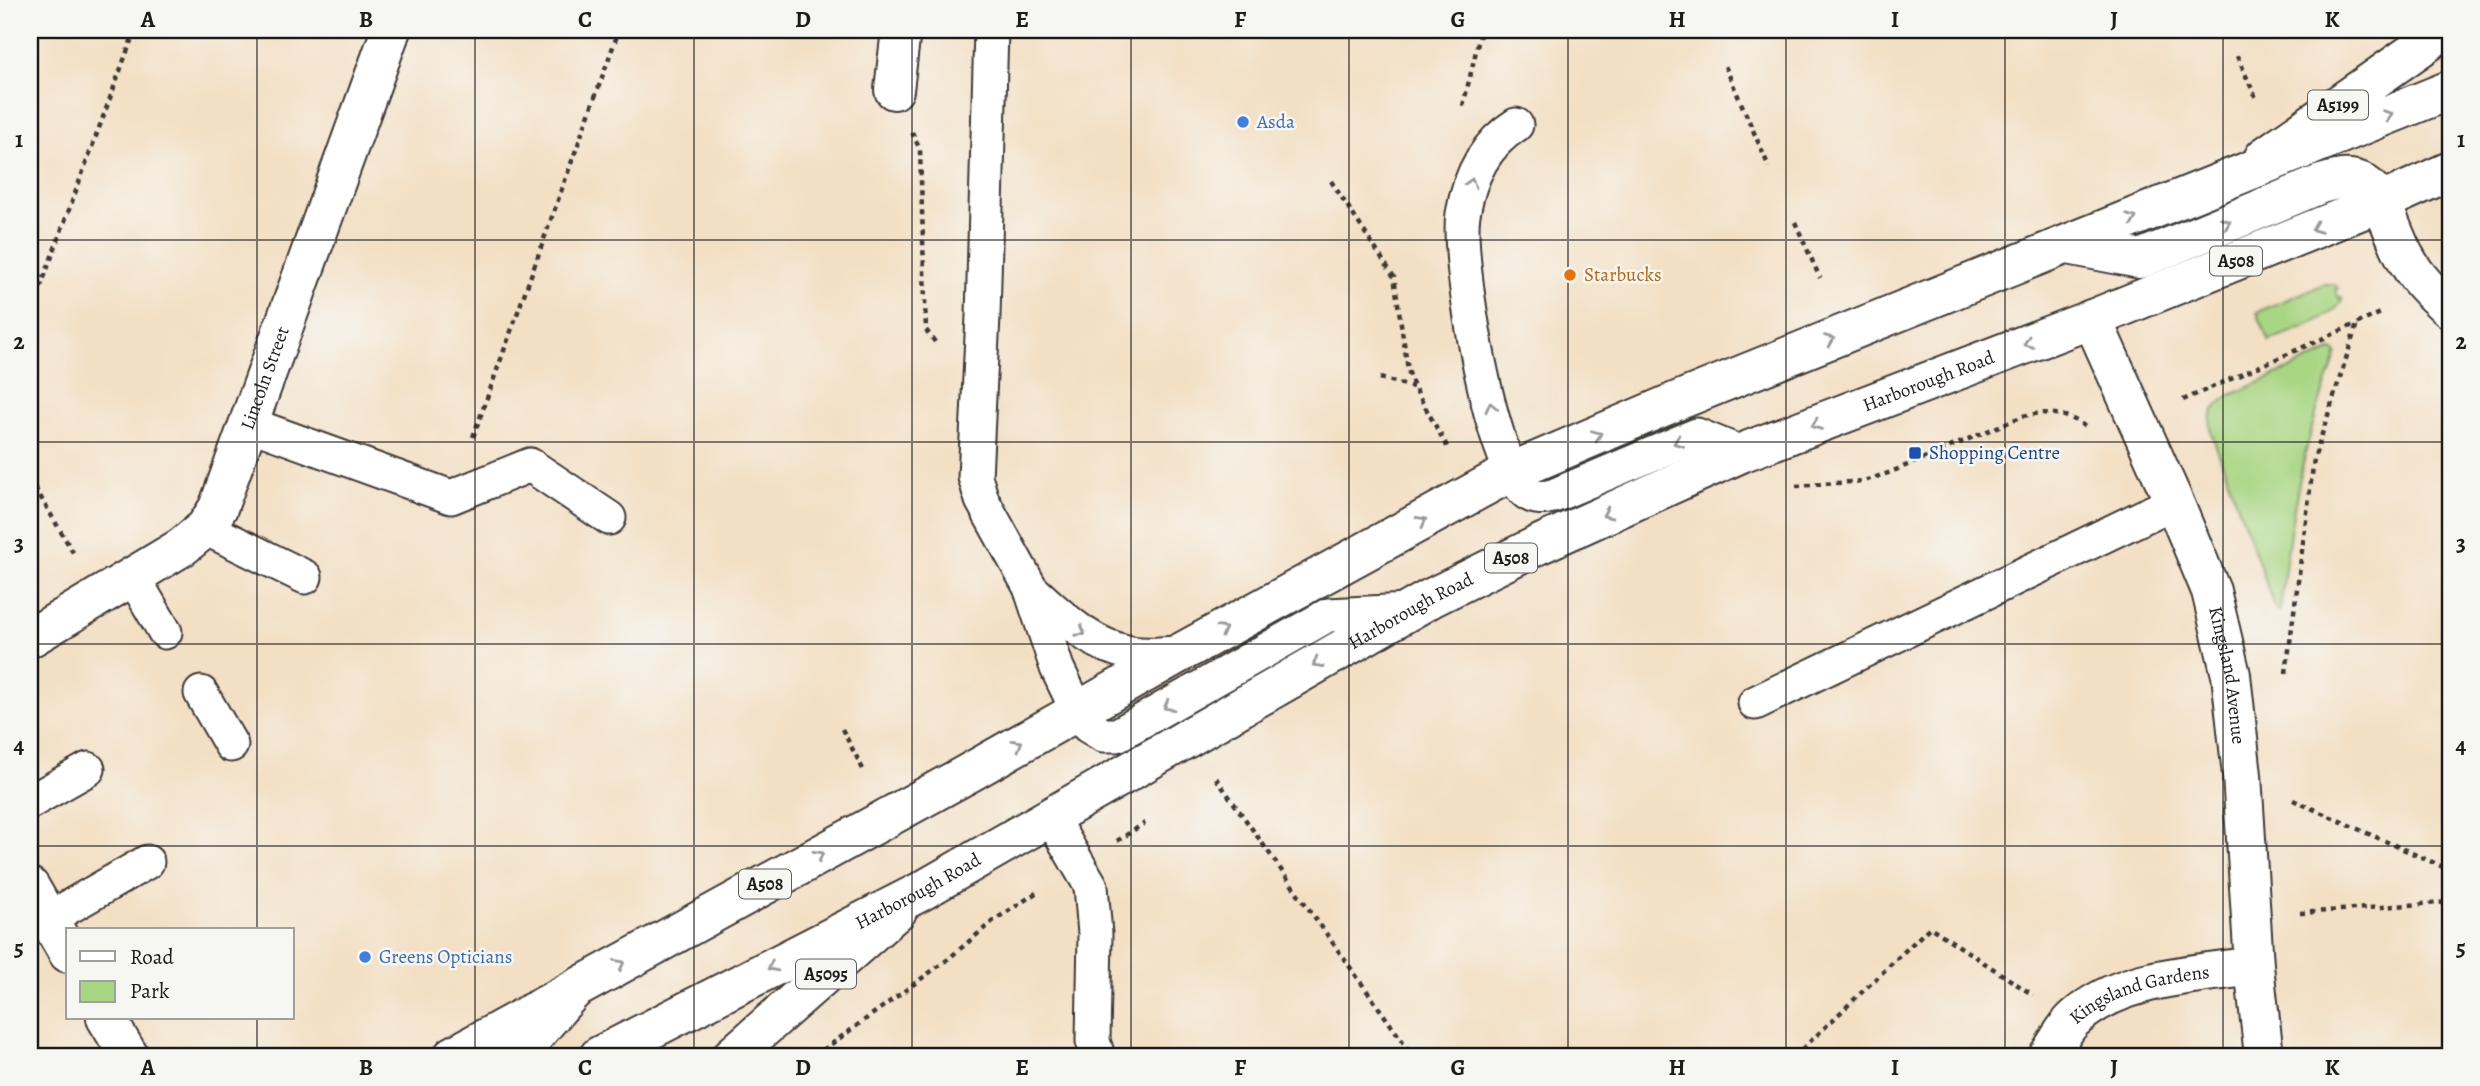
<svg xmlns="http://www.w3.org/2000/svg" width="2480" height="1086" viewBox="0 0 2480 1086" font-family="Alegreya,serif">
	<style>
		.green { fill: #a9d683; stroke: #627950; stroke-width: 2 }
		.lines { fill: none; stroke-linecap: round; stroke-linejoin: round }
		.lane-casing { stroke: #3c3935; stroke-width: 37 }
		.street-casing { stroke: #3c3935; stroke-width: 42 }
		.primary-casing { stroke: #3c3935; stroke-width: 42 }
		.highway-casing { stroke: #3c3935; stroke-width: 42 }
		.path { stroke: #3c3935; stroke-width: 4.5; stroke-dasharray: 5 5; stroke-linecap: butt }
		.lane { stroke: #fff; stroke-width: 33 }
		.street { stroke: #fff; stroke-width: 38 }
		.primary { stroke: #fff; stroke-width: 38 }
		.highway { stroke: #fff; stroke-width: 38 }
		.oneway { stroke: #999 }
		.grid { fill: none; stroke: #1c1c1c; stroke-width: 2; stroke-opacity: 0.55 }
		.shop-dot { fill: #3f7fe0; stroke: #f6f6f2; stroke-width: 2.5 }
		.food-dot { fill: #e8710a; stroke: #f6f6f2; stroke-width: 2.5 }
		.transit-dot { fill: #1a4fb4; stroke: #f6f6f2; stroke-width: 2.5 }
		.labels { text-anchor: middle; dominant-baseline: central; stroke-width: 5; stroke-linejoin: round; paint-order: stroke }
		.shield { fill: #f6f6f2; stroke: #5d5d5c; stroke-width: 2 }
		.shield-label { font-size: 18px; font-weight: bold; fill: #1c1c1c }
		.shop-label { font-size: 19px; fill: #366cbe; stroke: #f6f6f2; text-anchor: start }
		.food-label { font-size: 19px; fill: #c56008; stroke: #f6f6f2; text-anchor: start }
		.street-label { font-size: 19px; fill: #1c1c1c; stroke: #f6f6f2 }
		.transit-label { font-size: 19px; fill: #164399; stroke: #f6f6f2; text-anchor: start }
		.neatline { fill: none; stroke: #1c1c1c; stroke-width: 2.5 }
		.grid-label { font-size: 23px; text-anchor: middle; font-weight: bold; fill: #1c1c1c }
	</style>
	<rect width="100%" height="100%" fill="#f6f6f2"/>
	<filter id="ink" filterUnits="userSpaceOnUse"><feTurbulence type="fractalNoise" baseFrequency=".0143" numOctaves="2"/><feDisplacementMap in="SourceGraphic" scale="14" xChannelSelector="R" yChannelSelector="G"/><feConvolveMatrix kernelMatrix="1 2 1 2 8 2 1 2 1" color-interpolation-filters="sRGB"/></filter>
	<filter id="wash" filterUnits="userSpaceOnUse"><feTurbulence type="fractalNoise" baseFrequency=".00686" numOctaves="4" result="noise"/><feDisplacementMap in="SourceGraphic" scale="28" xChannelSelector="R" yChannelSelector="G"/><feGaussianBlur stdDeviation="1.57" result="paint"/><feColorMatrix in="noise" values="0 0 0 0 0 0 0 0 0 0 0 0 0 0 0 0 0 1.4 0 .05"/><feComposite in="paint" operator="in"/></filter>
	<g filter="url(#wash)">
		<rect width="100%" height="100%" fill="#f3dfc3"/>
		<!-- green -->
		<g class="green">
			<path d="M2324 284H2334L2338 288 2335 290 2339 298 2342 297C2342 317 2286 333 2269 341L2257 312Z"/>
			<path d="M2333 350 2337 353 2336 356C2328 380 2318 404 2312 428 2295 488 2287 549 2280 610L2277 612 2212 435C2207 416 2214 406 2229 396Z"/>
		</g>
	</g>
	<g filter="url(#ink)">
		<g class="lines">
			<!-- lane casing -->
			<g class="lane-casing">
				<g id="lane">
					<path d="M991 30 983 316 975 477 982 500 1030 587 1057 668 1077 710 1088 726 1103 735H1117L1328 615 1408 611"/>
					<path d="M1516 125C1484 145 1469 178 1463 214 1456 260 1491 467 1527 493 1536 499 1543 498 1553 496L1697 435 1741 453"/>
					<path d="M249 424 451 497 530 465 609 518"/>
					<path d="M205 528 305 577"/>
					<path d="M133 577 165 632"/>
					<path d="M1031 589C1061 616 1090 646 1131 653 1146 656 1164 653 1180 653"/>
					<path d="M201 693 231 745"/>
					<path d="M1755 703 2174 502"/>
					<path d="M30 802 88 769"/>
					<path d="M1050 816 1091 886 1095 934 1093 1041 1098 1056"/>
					<path d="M48 919 147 862"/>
				</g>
			</g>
			<!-- street casing -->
			<g class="street-casing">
				<g id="street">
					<path d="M894 90 901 30"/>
					<path d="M2068 245 2140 259 2321 184C2336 180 2349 175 2363 183 2383 195 2393 235 2404 255 2415 277 2432 293 2450 309"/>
					<path id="s1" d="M2092 319 2174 502 2211 591 2231 675 2242 775 2254 966 2264 1056"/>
					<path id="s2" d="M30 638 182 547 205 528 218 508 391 30"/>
					<path d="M30 887 68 953"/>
					<path d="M106 1018 129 1056"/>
					<path id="s3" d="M2048 1056C2056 1045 2063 1030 2073 1020 2119 976 2194 975 2254 966"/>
				</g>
			</g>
			<!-- primary casing -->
			<g class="primary-casing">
				<g id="primary">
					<path d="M2264 157 2428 42 2441 30"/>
					<path d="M522 1056 534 1036 572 992"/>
					<path d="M732 1056 897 911"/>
				</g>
			</g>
			<!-- highway casing -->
			<g class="highway-casing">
				<g id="highway">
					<path d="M453 1056 967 774 1180 653 1511 472 1677 401 2450 90"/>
					<path id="s4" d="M599 1056 920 892 1431 598 1538 545 1741 453 2092 319 2379 203 2450 171"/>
				</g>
			</g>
			<!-- path -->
			<g class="path">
				<path d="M2237 56 2256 98"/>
				<path d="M1725 66 1769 167"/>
				<path d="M1463 106 1481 30"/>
				<path d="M912 132 920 150 926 330 935 342"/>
				<path d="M1331 181 1394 277 1408 370 1414 387 1449 450"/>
				<path d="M1795 222 1820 278"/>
				<path d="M30 316 135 30"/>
				<path d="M1380 378 1413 387"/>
				<path d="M2183 400 2383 312"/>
				<path d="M473 437 619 30"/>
				<path d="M30 479 74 554"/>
				<path d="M1796 486 1864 481 1891 472 2023 416C2045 411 2067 412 2085 427"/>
				<path d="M2286 673 2314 459 2357 324"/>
				<path d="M842 729 864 771"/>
				<path d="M1216 778 1413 1056"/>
				<path d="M2293 800 2450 870"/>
				<path d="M1117 841 1145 823"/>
				<path d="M2300 913 2450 902"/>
				<path d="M815 1056 947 960 993 921 1039 891"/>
				<path d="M1795 1056 1930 927 2033 995"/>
			</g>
			<!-- lane -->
			<use href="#lane" class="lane"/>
			<!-- street -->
			<use href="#street" class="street"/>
			<!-- primary -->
			<use href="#primary" class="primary"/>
			<!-- highway -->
			<use href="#highway" class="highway"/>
		</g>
		<!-- one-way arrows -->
		<defs><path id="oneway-chevron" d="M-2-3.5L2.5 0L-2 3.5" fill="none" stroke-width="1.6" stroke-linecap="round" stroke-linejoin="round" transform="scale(1.75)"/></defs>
		<g class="oneway">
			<use href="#oneway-chevron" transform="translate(2388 115) rotate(-22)"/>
			<use href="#oneway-chevron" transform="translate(1471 183) rotate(-73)"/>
			<use href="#oneway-chevron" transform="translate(2132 219) rotate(-22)"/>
			<use href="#oneway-chevron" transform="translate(2226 223) rotate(-23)"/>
			<use href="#oneway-chevron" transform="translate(2316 228) rotate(158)"/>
			<use href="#oneway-chevron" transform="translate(1830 340) rotate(-22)"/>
			<use href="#oneway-chevron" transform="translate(2028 343) rotate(159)"/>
			<use href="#oneway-chevron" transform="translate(1491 407) rotate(-103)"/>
			<use href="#oneway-chevron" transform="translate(1816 425) rotate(159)"/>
			<use href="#oneway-chevron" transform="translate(1597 435) rotate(-23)"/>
			<use href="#oneway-chevron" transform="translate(1678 442) rotate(157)"/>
			<use href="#oneway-chevron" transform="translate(1607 514) rotate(156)"/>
			<use href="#oneway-chevron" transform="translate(1422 521) rotate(-29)"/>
			<use href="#oneway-chevron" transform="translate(1222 630) rotate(-29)"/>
			<use href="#oneway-chevron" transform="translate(1081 632) rotate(33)"/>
			<use href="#oneway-chevron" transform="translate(1317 663) rotate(150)"/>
			<use href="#oneway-chevron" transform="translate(1168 706) rotate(150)"/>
			<use href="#oneway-chevron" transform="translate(1018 744) rotate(-30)"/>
			<use href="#oneway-chevron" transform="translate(819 855) rotate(-29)"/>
			<use href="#oneway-chevron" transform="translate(620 964) rotate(-29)"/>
			<use href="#oneway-chevron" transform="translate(772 967) rotate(153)"/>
		</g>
	</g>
	<!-- grid -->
	<path class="grid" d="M257 30V930M475 30V1056M694 30V1056M912 30V1056M1131 30V1056M1349 30V1056M1568 30V1056M1786 30V1056M2005 30V1056M2223 30V1056M30 240H2450M30 442H2450M30 644H2450M30 846H2450M257 1018V1056"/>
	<!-- markers -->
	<g class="shop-dot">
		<circle cx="1243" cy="122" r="7"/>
		<circle cx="365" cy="957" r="7"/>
	</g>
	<circle class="food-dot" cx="1570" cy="275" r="7"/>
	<rect class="transit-dot" x="1908" y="446" width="14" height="14" rx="3.5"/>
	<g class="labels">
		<!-- shield labels -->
		<g class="shield">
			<rect x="2308" y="90.5" width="60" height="29" rx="5"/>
			<rect x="2210" y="246.5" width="52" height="29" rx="5"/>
			<rect x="1485" y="543.5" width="52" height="29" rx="5"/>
			<rect x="739" y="869.5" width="52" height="29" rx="5"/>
			<rect x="796" y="959.5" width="60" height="29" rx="5"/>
		</g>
		<g class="shield-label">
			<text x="2338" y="105">A5199</text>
			<text x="2236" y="261">A508</text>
			<text x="1511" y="558">A508</text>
			<text x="765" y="884">A508</text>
			<text x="826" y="974">A5095</text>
		</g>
		<!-- shop labels -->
		<g class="shop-label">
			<text x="1257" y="122">Asda</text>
			<text x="379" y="957">Greens Opticians</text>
		</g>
		<!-- food labels -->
		<g class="food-label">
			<text x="1584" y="275">Starbucks</text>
		</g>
		<!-- street labels -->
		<g class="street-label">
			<text stroke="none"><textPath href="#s2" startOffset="369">Lincoln Street</textPath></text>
			<text stroke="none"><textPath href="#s4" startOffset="1493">Harborough Road</textPath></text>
			<text stroke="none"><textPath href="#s4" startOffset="926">Harborough Road</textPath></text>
			<text stroke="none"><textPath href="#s1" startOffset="383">Kingsland Avenue</textPath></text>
			<text stroke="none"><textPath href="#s4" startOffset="359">Harborough Road</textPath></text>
			<text stroke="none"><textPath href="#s3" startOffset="117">Kingsland Gardens</textPath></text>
		</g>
		<!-- transit labels -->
		<g class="transit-label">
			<text x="1929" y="453">Shopping Centre</text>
		</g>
	</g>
	<!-- margin -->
	<rect width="2480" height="1086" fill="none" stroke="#f6f6f2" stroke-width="77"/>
	<!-- legend -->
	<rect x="66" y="928" width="228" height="91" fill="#f6f6f2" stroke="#9f9f9c" stroke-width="2"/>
	<rect x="80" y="951" width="35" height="10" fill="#ffffff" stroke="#9f9f9c" stroke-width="2"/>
	<text x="130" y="964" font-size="21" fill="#1c1c1c">Road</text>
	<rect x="80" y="981" width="35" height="21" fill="#a9d683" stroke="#9f9f9c" stroke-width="2"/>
	<text x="130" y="998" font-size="21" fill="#1c1c1c">Park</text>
	<rect x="38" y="38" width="2404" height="1010" class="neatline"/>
	<g class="grid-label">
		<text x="148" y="27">A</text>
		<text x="366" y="27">B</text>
		<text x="585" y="27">C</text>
		<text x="803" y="27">D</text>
		<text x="1022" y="27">E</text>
		<text x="1240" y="27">F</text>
		<text x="1458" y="27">G</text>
		<text x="1677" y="27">H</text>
		<text x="1895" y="27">I</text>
		<text x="2114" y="27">J</text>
		<text x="2332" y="27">K</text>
		<text x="19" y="147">1</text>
		<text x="2461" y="147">1</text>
		<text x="19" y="349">2</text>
		<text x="2461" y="349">2</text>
		<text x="19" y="551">3</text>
		<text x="2461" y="551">3</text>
		<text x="19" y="753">4</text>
		<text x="2461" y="753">4</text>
		<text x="19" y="955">5</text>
		<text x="2461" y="955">5</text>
		<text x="148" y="1075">A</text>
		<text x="366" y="1075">B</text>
		<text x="585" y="1075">C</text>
		<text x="803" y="1075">D</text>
		<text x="1022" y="1075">E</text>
		<text x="1240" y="1075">F</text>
		<text x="1458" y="1075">G</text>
		<text x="1677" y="1075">H</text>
		<text x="1895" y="1075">I</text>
		<text x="2114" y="1075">J</text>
		<text x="2332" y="1075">K</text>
	</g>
</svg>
